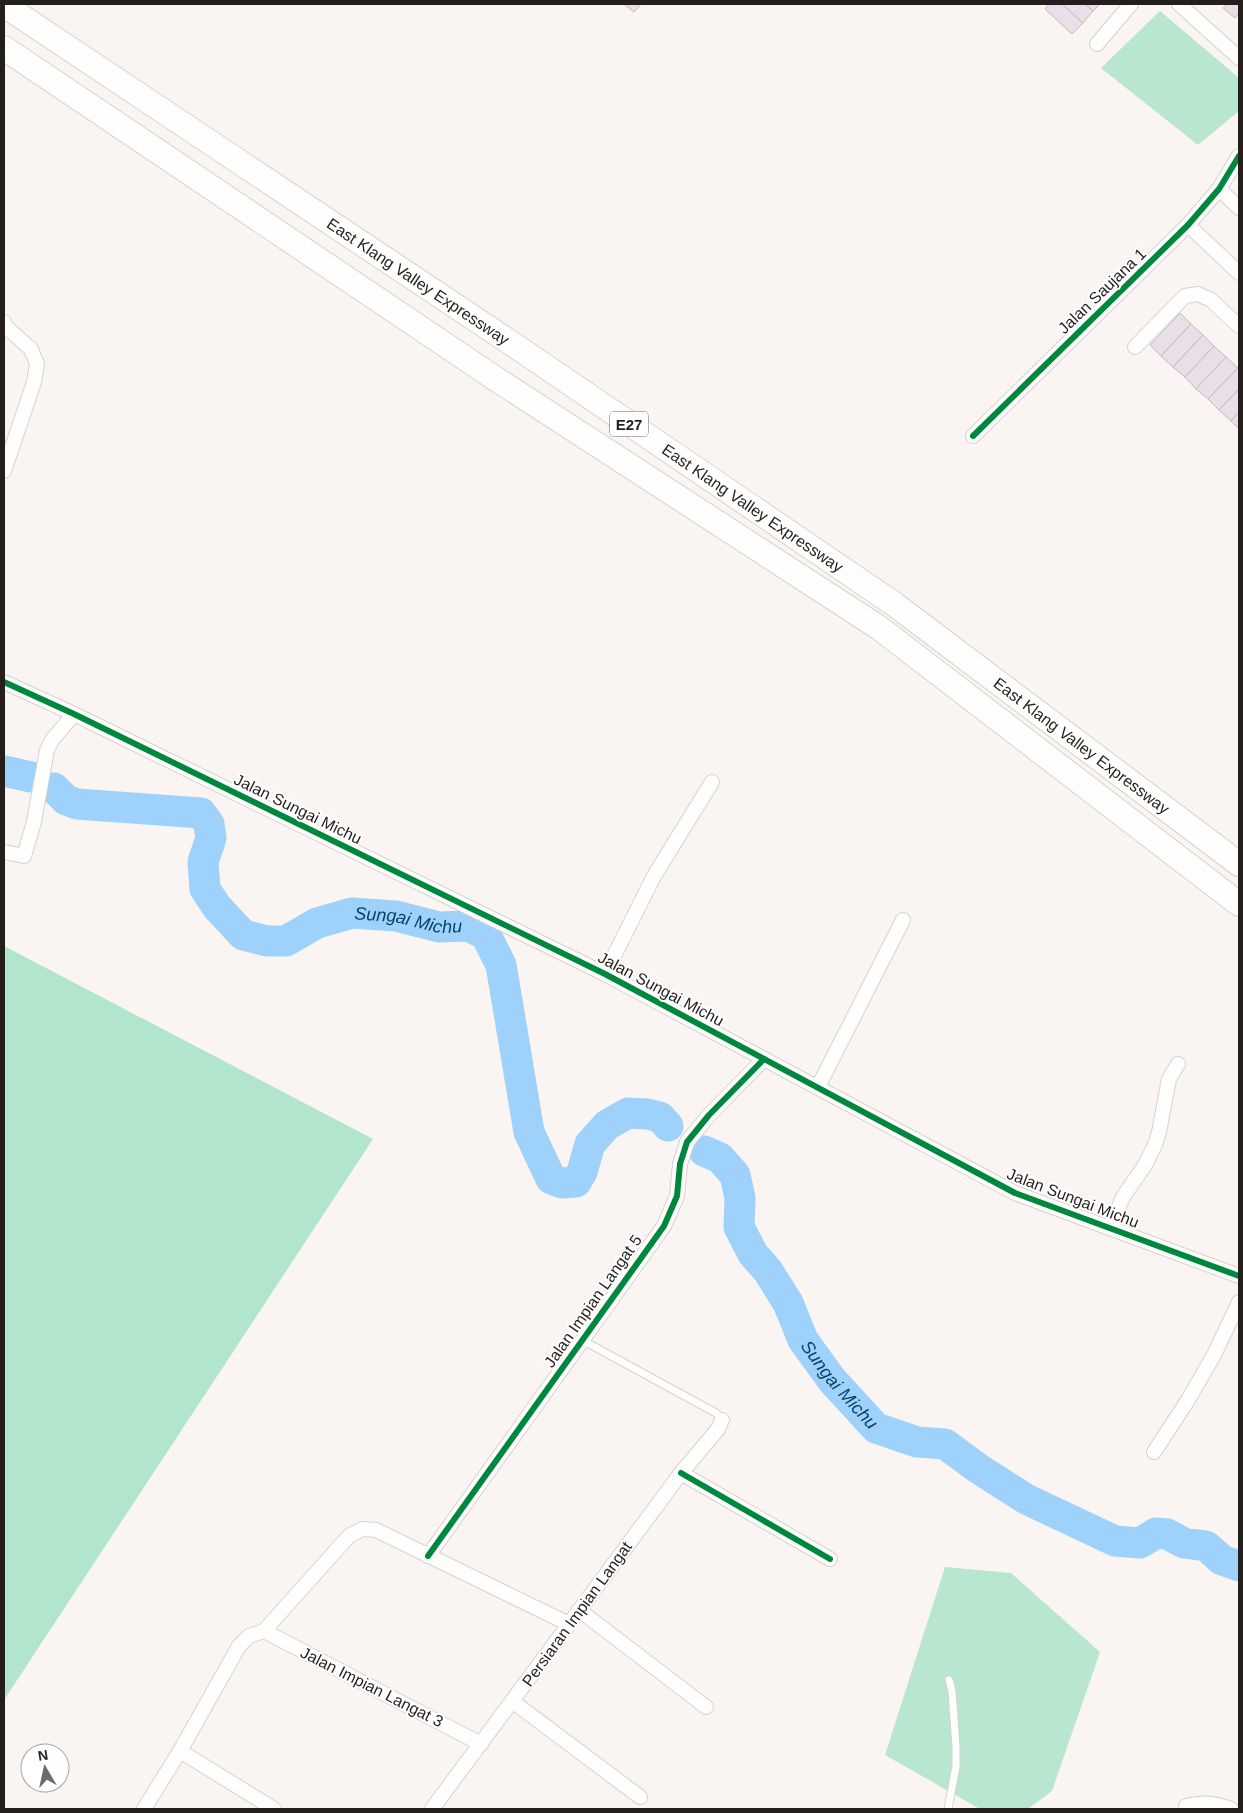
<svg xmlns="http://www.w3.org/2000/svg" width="1243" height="1813" viewBox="0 0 1243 1813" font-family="Helvetica,sans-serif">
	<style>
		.green { fill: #b8e6ce }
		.forest { fill: #b1e5cc }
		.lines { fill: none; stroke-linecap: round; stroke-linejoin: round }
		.river { stroke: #9ed2fa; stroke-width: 31 }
		.building { fill: #e8dfe9; stroke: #c0bcbe }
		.service-casing { stroke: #d7d2cf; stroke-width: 9 }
		.minor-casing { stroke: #d7d2cf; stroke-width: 16 }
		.motorway-casing { stroke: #d7d2cf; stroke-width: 26 }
		.service { stroke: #fefefd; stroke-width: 7 }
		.minor { stroke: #fefefd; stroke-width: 14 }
		.motorway { stroke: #fefefd; stroke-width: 24 }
		.cycleway-casing { stroke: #fff; stroke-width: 9 }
		.cycleway { stroke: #00873e; stroke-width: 6 }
		.labels { text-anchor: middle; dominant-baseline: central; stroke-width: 4; stroke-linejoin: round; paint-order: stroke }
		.shield { fill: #fff; stroke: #666260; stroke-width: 1 }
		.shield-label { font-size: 15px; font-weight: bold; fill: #251f1c }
		.street-label { font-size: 16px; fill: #251f1c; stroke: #fff }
		.water-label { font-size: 18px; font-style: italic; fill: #054469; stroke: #fff }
	</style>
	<rect width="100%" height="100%" fill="#faf5f2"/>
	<!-- green -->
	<g class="green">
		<path d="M1160 11 1239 78V111L1198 145 1101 68Z"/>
		<path d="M945 1567 1011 1573 1100 1652 1052 1791 1028 1809H980L885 1755Z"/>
	</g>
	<!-- forest -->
	<path class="forest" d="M4 946 373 1139 4 1700Z"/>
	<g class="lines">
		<!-- river -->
		<g class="river">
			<path d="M4 771 31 777"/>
			<path id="s1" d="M54 788 66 800 77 804 201 813 209 824 211 838 203 862 205 889 217 907 243 935 267 941H286L317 923 352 913 396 916 439 927 468 926 486 935 501 965 529 1132 551 1179 562 1183 576 1182 582 1172 590 1144 607 1125 628 1113 647 1114 660 1117 668 1126"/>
			<path id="s2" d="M704 1151 720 1158 735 1175 740 1198 739 1227 753 1254 768 1271 788 1303 803 1340 832 1380 876 1428 917 1442 945 1444 979 1469 1026 1499 1115 1541 1140 1543 1156 1533 1167 1534 1184 1543 1206 1546 1222 1560 1239 1566"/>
		</g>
	</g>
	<!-- building -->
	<g class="building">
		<path d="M624 4H641L634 12Z"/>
		<path d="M1049 4H1062L1083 23 1072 34 1045 9Z"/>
		<path d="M1062 4H1085L1093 11 1083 23Z"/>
		<path d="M1085 4H1100L1093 11Z"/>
		<path d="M1227 4H1239V13L1235 18 1223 8Z"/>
		<path d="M1180 313 1191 324 1161 356 1150 345Z"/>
		<path d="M1191 324 1203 335 1173 367 1161 356Z"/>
		<path d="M1203 335 1214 346 1185 377 1173 367Z"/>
		<path d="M1214 346 1226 357 1196 389 1185 377Z"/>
		<path d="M1226 357 1238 368 1208 399 1196 389Z"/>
		<path d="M1238 368 1239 369V389L1219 410 1208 399Z"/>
		<path d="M1239 389V412L1231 421 1219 410Z"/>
		<path d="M1239 412V429L1231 421Z"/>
	</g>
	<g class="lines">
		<!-- service casing -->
		<g class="service-casing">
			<g id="service">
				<path d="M582 1340 716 1413 722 1420"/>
				<path d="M948 1809 956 1766V1747L952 1691 949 1680"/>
			</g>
		</g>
		<!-- minor casing -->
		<g class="minor-casing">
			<g id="minor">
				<path d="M1179 4 1239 58"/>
				<path d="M1097 44 1131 4"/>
				<path d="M1219 189 1239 208"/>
				<path d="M1188 225 1239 273"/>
				<path d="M4 322 7 328 31 349 37 364 34 382 4 471"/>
				<path d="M1135 347 1185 296 1198 294 1211 300 1239 326"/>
				<path d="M973 436 1188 225 1219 189 1239 156"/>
				<path d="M4 682 74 714 605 974 1015 1193 1239 1276"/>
				<path d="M4 852 24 856 34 822 47 750 52 740 74 714"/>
				<path d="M605 974 654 876 712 782"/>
				<path d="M818 1087 903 920"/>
				<path d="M1110 1228 1123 1197 1145 1165 1155 1145 1159 1132 1169 1079 1178 1064"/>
				<path d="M1154 1452 1188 1400 1214 1355 1239 1302"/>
				<path d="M681 1473 830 1559"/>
				<path d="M428 1556 664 1226 677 1196 680 1164 687 1142 709 1115 764 1059"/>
				<path d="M579 1610 706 1707"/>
				<path d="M264 1631 481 1744"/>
				<path d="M512 1701 640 1797"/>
				<path d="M180 1751 274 1809"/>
				<path d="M1186 1806C1203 1802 1215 1803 1231 1809"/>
				<path d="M144 1809 180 1751 239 1646 249 1636 264 1631 349 1536 362 1529 376 1530 569 1624"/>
				<path d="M432 1809 681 1473 718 1429 722 1420"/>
			</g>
		</g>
		<!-- motorway casing -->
		<g class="motorway-casing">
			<g id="motorway">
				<path id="s3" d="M4 5 517 347 894 604 1239 864"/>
				<path d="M4 48 496 379 878 627 1239 904"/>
			</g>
		</g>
		<!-- service -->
		<use href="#service" class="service"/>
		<!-- minor -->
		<use href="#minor" class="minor"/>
		<!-- motorway -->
		<use href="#motorway" class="motorway"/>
		<!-- cycleway casing -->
		<g class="cycleway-casing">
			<g id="cycleway">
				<path d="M973 436 1188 225 1219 189 1239 156"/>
				<path d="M4 682 74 714 605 974 1015 1193 1239 1276"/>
				<path d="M681 1473 830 1559"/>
				<path d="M428 1556 664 1226 677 1196 680 1164 687 1142 709 1115 764 1059"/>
			</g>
		</g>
		<!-- cycleway -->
		<use href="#cycleway" class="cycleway"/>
	</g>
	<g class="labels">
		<!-- shield labels -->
		<rect class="shield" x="610" y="411.5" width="38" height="25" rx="4"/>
		<g class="shield-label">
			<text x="629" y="424">E27</text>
		</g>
		<!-- street labels -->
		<g class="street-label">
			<text stroke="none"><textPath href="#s3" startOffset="498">East Klang Valley Expressway</textPath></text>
			<text transform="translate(1102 291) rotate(-44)">Jalan Saujana 1</text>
			<text stroke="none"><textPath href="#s3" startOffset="902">East Klang Valley Expressway</textPath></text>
			<text stroke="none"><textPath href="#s3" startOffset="1308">East Klang Valley Expressway</textPath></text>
			<text transform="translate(298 809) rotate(26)">Jalan Sungai Michu</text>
			<text transform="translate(661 989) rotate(28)">Jalan Sungai Michu</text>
			<text transform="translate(1073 1198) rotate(21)">Jalan Sungai Michu</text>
			<text transform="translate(593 1301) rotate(-55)">Jalan Impian Langat 5</text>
			<text transform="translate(577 1614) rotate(-54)">Persiaran Impian Langat</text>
			<text transform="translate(372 1687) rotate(27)">Jalan Impian Langat 3</text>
		</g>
		<!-- water labels -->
		<g class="water-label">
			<text stroke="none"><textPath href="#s1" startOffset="466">Sungai Michu</textPath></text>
			<text stroke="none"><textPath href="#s2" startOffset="281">Sungai Michu</textPath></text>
		</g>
	</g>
	<!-- border -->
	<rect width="1243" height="1813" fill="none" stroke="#251f1c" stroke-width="10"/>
	<!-- north arrow -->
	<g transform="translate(45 1768) rotate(351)"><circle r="24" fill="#ffffff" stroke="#a8a5a4"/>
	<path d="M0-4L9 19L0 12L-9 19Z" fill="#706a67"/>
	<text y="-8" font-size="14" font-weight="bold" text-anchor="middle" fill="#251f1c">N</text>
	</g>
</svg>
